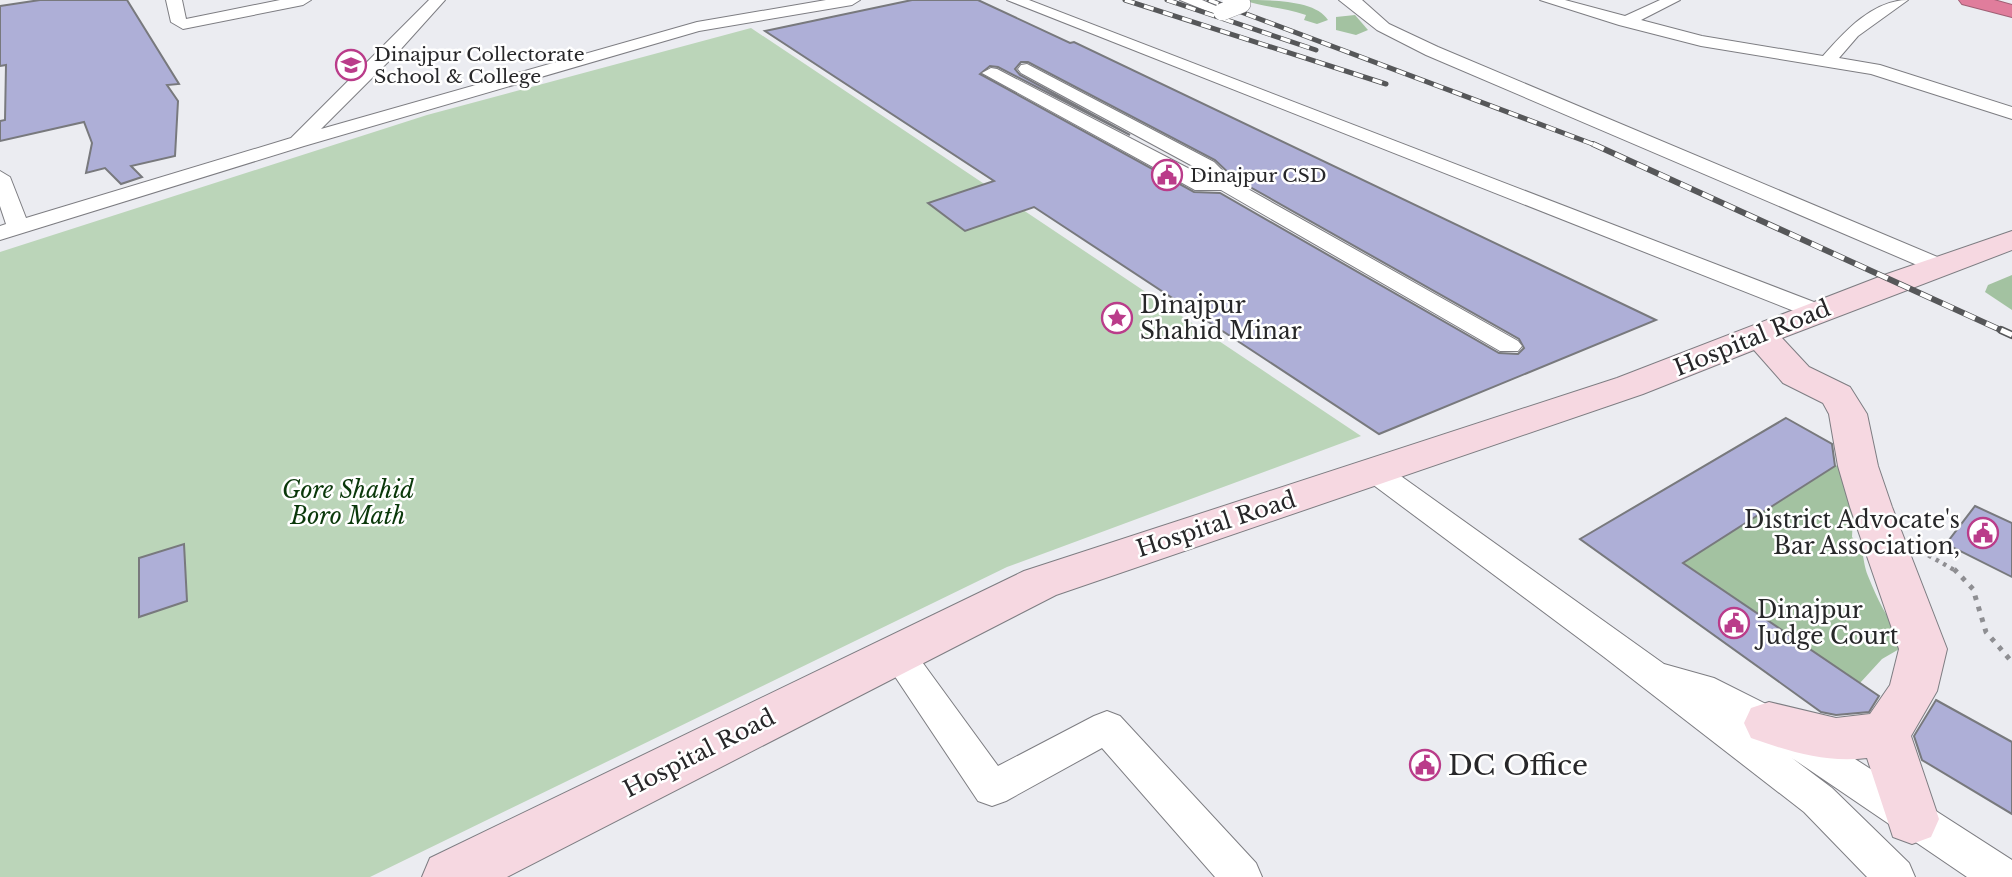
<svg xmlns="http://www.w3.org/2000/svg" width="2012" height="877" viewBox="0 0 2012 877" font-family="'Libre Baskerville',serif">
	<style>
		.green { fill: #bbd5b9 }
		.forest { fill: #a3c2a1 }
		.building { fill: #aeafd7; stroke: #78797d; stroke-width: 2; fill-rule: evenodd }
		.lines { fill: none; stroke-linecap: round; stroke-linejoin: round }
		.street-casing { stroke: #7d7d82; stroke-width: 2 }
		.secondary-casing { stroke: #7d7d82; stroke-width: 2 }
		.highway-casing { stroke: #9f5f74; stroke-width: 2 }
		.path-far1 { stroke: #8e8e92; stroke-width: 4.5; stroke-dasharray: 3.5 5; stroke-linecap: butt }
		.path { stroke: #8e8e92; stroke-width: 5; stroke-dasharray: 4.5 7; stroke-linecap: butt }
		.street { fill: #fff; fill-rule: evenodd }
		.secondary { fill: #f6d8e1; fill-rule: evenodd }
		.highway { fill: #e07d9c; fill-rule: evenodd }
		.rail-far2-casing { stroke: #565759; stroke-width: 5 }
		.rail-far1-casing { stroke: #565759; stroke-width: 6 }
		.rail-casing { stroke: #565759; stroke-width: 8 }
		.rail-far2 { stroke: #fff; stroke-width: 3.5; stroke-dasharray: 10; stroke-linecap: butt }
		.rail-far1 { stroke: #fff; stroke-width: 4.5; stroke-dasharray: 12; stroke-linecap: butt }
		.rail { stroke: #fff; stroke-width: 5; stroke-dasharray: 16; stroke-linecap: butt }
		.street-bridge-casing { stroke: #7d7d82; stroke-width: 18; stroke-linecap: butt }
		.street-bridge { stroke: #fff; stroke-width: 17 }
		.labels { text-anchor: middle; dominant-baseline: central; stroke-width: 5; stroke-linejoin: round; paint-order: stroke }
		.far-poi-label { font-size: 19px; fill: #272729; stroke: #fff; text-anchor: start }
		.poi-label { font-size: 23px; fill: #272729; stroke: #fff; text-anchor: start }
		.street-label { font-size: 23px; fill: #272729; stroke: #fff }
		.park-label { font-size: 23px; font-style: italic; fill: #0a380a; stroke: #fff }
		.near-poi-label { font-size: 28px; fill: #272729; stroke: #fff; text-anchor: start }
	</style>
	<rect width="100%" height="100%" fill="#ebecf1"/>
	<!-- green -->
	<path class="green" d="M751 28 1361 436 1007 567 370 877H0V252L427 115Z"/>
	<!-- forest -->
	<g class="forest">
		<path d="M1244 0C1271 0 1316 0 1328 20L1317 24 1304 20 1306 15C1285 7 1265 8 1244 0Z"/>
		<path d="M1355 15 1368 30 1356 35 1336 30V17Z"/>
		<path d="M2012 275V310L1985 292 1988 285Z"/>
		<path d="M1842 462 1841 479 1854 497 1852 537C1867 553 1861 558 1868 576 1877 598 1887 620 1903 637L1901 648 1882 659 1860 683 1683 563Z"/>
	</g>
	<!-- building -->
	<g class="building">
		<path d="M40 0H127L179 84 167 85 178 101 175 156 131 166 142 177 121 184 105 168 86 173 92 143 84 122 0 141V121L5 120 6 65 0 66V6Z"/>
		<path d="M912 0H978L1070 43 1074 42 1656 320 1379 434 1034 207 965 231 928 203 994 181 765 31ZM1021 62H1028L1215 160 1234 178 1519 339 1524 348 1518 354 1499 353 1220 193 1194 192 980 74 990 66 998 67 1130 135 1020 75 1015 69Z"/>
		<path d="M1786 418 1832 444 1835 466 1683 563 1879 696 1869 712 1836 715 1821 712 1580 539Z"/>
		<path d="M1975 506 2012 523V577L1946 544Z"/>
		<path d="M184 544 187 601 139 617V558Z"/>
		<path d="M1936 700 2012 742V814L1922 760 1914 736Z"/>
	</g>
	<g class="lines">
		<!-- street casing -->
		<g class="street-casing">
			<g id="street">
				<path d="M166 0H182L186 19 280 0H311L303 5 183 29 171 22Z"/>
				<path d="M429 0H445L400 50 321 129 697 22 826 0H860L852 5 699 31 304 146 0 240V226L6 224 0 206V171L10 177 26 218 291 138Z"/>
				<path d="M1007 0H1029L1827 307 1830 312 1827 317H1809Z"/>
				<path d="M1180 0H1202L1230 12 1222 17Z"/>
				<path d="M1339 0H1362L1389 24 1438 47 1947 261 1950 266 1939 273 1931 271 1426 55 1377 30Z"/>
				<path d="M1540 0H1565L1625 16 1660 0H1680L1641 20 1702 36 1823 56C1845 31 1873 0 1908 0L1858 36 1839 58 1880 65 2012 107V119L1871 74 1701 46 1619 25Z"/>
				<path d="M1027 64 1214 162 1232 180 1518 341 1522 346 1518 351H1500L1221 190H1195L982 73 991 68 997 69 1209 179 1200 170 1021 73 1018 69 1021 65Z"/>
				<path d="M1374 461 1384 464 1664 664 1714 678 1782 712 2012 860V877H1967L1792 758 1832 788 1909 863 1915 877H1867L1804 812 1604 657 1364 478 1360 471 1364 464Z"/>
				<path d="M897 640 909 644 998 766 1094 716 1107 711 1120 716 1256 863 1262 877H1215L1102 748 1006 801 992 806 978 801 880 654 885 644Z"/>
			</g>
		</g>
		<!-- secondary casing -->
		<g class="secondary-casing">
			<path id="secondary" d="M2012 231V250L1782 338 1809 367 1850 387 1867 414 1878 466 1892 507 1947 649 1937 691 1911 736 1939 819 1931 837 1912 844 1893 837 1867 758C1826 763 1791 752 1751 738L1744 723 1751 708 1769 702 1836 718 1870 714 1890 685 1899 649 1850 507 1838 466 1829 414 1823 403 1783 383 1754 350 1643 394 1056 595 507 877H422L430 858 1024 571 1617 378 1884 275Z"/>
		</g>
		<!-- highway casing -->
		<g class="highway-casing">
			<path id="highway" d="M1959 0H1994L2012 5V17L1962 4Z"/>
		</g>
		<!-- path-far1 -->
		<path class="path-far1" d="M1921 551 1956 571"/>
		<!-- path -->
		<path class="path" d="M1954 569 1973 589 1986 632 2012 662"/>
		<!-- street -->
		<use href="#street" class="street"/>
		<!-- secondary -->
		<use href="#secondary" class="secondary"/>
		<!-- highway -->
		<use href="#highway" class="highway"/>
		<!-- rail-far2 casing -->
		<g class="rail-far2-casing">
			<g id="rail-far2">
				<path d="M1125 0 1386 84"/>
				<path d="M1167 0 1316 50"/>
				<path d="M1209 0 1598 146"/>
			</g>
		</g>
		<!-- rail-far1 casing -->
		<g class="rail-far1-casing">
			<path id="rail-far1" d="M1593 144 2005 332"/>
		</g>
		<!-- rail casing -->
		<g class="rail-casing">
			<path id="rail" d="M2001 330 2012 335"/>
		</g>
		<!-- rail-far2 -->
		<use href="#rail-far2" class="rail-far2"/>
		<!-- rail-far1 -->
		<use href="#rail-far1" class="rail-far1"/>
		<!-- rail -->
		<use href="#rail" class="rail"/>
		<!-- street-bridge casing -->
		<g class="street-bridge-casing">
			<path id="street-bridge" d="M1222 12 1242 4 1231 1"/>
		</g>
		<!-- street-bridge -->
		<use href="#street-bridge" class="street-bridge"/>
	</g>
	<!-- icons -->
	<defs>
		<g id="school-ring" transform="scale(1.575)"><circle r="9.5" fill="#fff" stroke="#ba3c8a" stroke-width="1.5"/><path d="M0-5L7-2L0 1L-7-2ZM-4 1L0 2.5L4 1V4Q0 6-4 4Z" fill="#ba3c8a"/></g>
		<g id="civic-ring" transform="scale(1.575)"><circle r="9.5" fill="#fff" stroke="#ba3c8a" stroke-width="1.5"/><path d="M-.6-6.5H3V-4.5H.6V-3L4-1V1h2V6H-6V1h2V-1L-.6-3ZM-1.2 2.5V6h2.4V2.5Z" fill="#ba3c8a"/></g>
		<g id="sight-ring" transform="scale(1.575)"><circle r="9.5" fill="#fff" stroke="#ba3c8a" stroke-width="1.5"/><path d="M0-6L1.8-2.2L6-1.7L2.9 1.2L3.7 5.4L0 3.3L-3.7 5.4L-2.9 1.2L-6-1.7L-1.8-2.2Z" fill="#ba3c8a"/></g>
	</defs>
	<g fill-rule="evenodd">
		<use href="#school-ring" x="351" y="65"/>
		<use href="#civic-ring" x="1167" y="175"/>
		<use href="#sight-ring" x="1117" y="318"/>
		<use href="#civic-ring" x="1983" y="533"/>
		<use href="#civic-ring" x="1734" y="623"/>
		<use href="#civic-ring" x="1425" y="765"/>
	</g>
	<g class="labels">
		<!-- far-poi labels -->
		<g class="far-poi-label">
			<text x="374" y="54">Dinajpur Collectorate<tspan x="374" dy="22">School &amp; College</tspan></text>
			<text x="1190" y="175">Dinajpur CSD</text>
		</g>
		<!-- poi labels -->
		<g class="poi-label">
			<text x="1140" y="305">Dinajpur<tspan x="1140" dy="26">Shahid Minar</tspan></text>
			<text x="1960" y="520" text-anchor="end">District Advocate's<tspan x="1960" dy="26">Bar Association,</tspan></text>
			<text x="1757" y="610">Dinajpur<tspan x="1757" dy="26">Judge Court</tspan></text>
		</g>
		<!-- street labels -->
		<g class="street-label">
			<text transform="translate(1752 338) rotate(-22)">Hospital Road</text>
			<text transform="translate(1216 524) rotate(-18)">Hospital Road</text>
			<text transform="translate(699 753) rotate(-27)">Hospital Road</text>
		</g>
		<!-- park labels -->
		<g class="park-label">
			<text x="348" y="490">Gore Shahid<tspan x="348" dy="26">Boro Math</tspan></text>
		</g>
		<!-- near-poi labels -->
		<g class="near-poi-label">
			<text x="1448" y="765">DC Office</text>
		</g>
	</g>
</svg>
